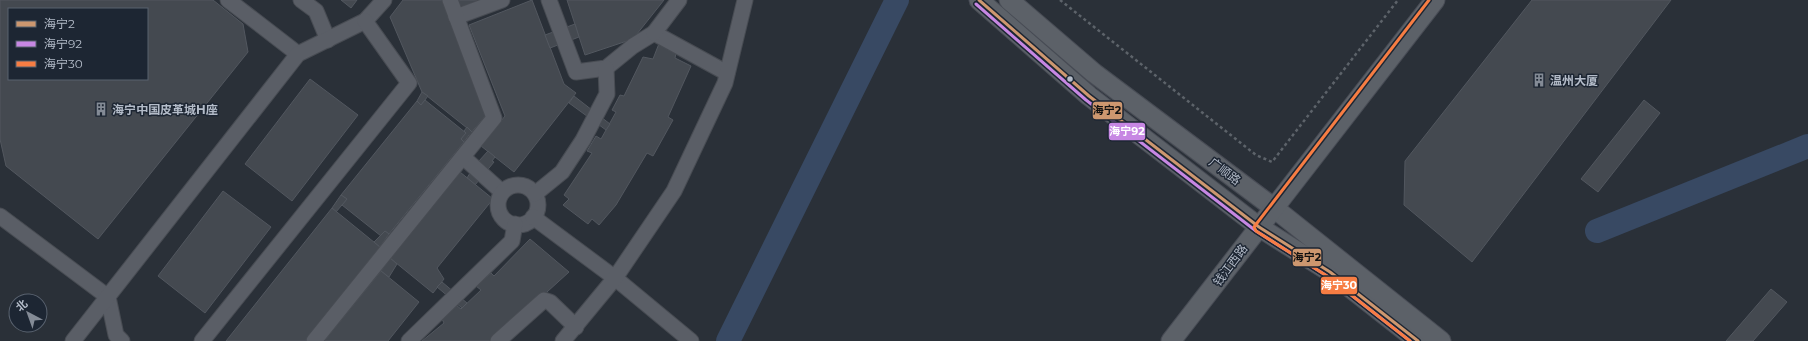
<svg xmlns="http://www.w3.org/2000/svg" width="1808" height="341" viewBox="0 0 1808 341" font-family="Montserrat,'Noto Sans SC',sans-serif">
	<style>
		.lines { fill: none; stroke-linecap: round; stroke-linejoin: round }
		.river { stroke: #384963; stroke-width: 24 }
		.building { fill: #444950; stroke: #52575f; fill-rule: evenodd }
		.minor-casing { stroke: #484c53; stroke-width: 17 }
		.major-casing { stroke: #484c55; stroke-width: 21 }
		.path { stroke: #5d636a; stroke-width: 2.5; stroke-dasharray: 3 3; stroke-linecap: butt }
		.minor { stroke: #5a5e66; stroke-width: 15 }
		.major { stroke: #5c6168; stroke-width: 19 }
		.bus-1-casing { stroke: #1d2633; stroke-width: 6 }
		.bus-2-casing { stroke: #1d2633; stroke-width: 6 }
		.bus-3-casing { stroke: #1d2633; stroke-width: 6 }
		.bus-1 { stroke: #cd976f; stroke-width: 3 }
		.bus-2 { stroke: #c787e3; stroke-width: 3 }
		.bus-3 { stroke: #f77d43; stroke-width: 3 }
		.bus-dot { fill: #b4bcc9; stroke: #1d2633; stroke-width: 1.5 }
		.labels { text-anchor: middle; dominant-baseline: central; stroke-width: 3; stroke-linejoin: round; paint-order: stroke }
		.poi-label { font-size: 12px; font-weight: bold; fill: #b4bcc9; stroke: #1d2633; text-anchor: start }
		.street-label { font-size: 12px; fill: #b4bcc9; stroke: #1d2633 }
		.line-badge { stroke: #1d2633; stroke-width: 1.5 }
		.badge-label { font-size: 11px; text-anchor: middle; font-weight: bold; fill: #fff }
		.pale-badge-label { font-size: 11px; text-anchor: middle; font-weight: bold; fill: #111 }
	</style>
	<rect width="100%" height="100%" fill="#2a3038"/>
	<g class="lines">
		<!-- river -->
		<g class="river">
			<path d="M1597 231 1808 146"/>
			<path d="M728 341 897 0"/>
		</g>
	</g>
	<!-- building -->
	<g class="building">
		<path d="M0 0H213L243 24 248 52 98 239 6 166 0 139ZM9 9H147V79H9Z"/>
		<path d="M341 0H357L351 8Z"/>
		<path d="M403 0H443L487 114 472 132 422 92 390 17Z"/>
		<path d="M457 0H486L461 10Z"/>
		<path d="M532 0 564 84 576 93 514 172 481 146 505 116 469 25Z"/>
		<path d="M567 0H664L633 39 585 55Z"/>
		<path d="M1532 0H1671L1472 262 1404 205 1405 161Z"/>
		<path d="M575 24 579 37 550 48 545 35Z"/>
		<path d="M660 41 677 49 675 58 691 66 668 117 673 120 653 156 647 153 616 205 599 225 592 219 588 224 563 205 569 199 564 195 592 153 587 151 596 136 601 139 616 112 612 110 620 95 624 96 643 57 653 59Z"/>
		<path d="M310 79 358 115 292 201 245 164Z"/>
		<path d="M422 92 428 96 421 105 417 101Z"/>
		<path d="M574 96 610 124 606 130 569 103Z"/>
		<path d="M425 100 466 133 461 139 464 142 389 234 385 231 381 236 342 205 347 199 341 195 417 101 421 105Z"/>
		<path d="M1644 100 1660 113 1598 192 1581 179Z"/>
		<path d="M467 127 472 132 476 127 488 137 482 144 469 135 464 142 461 139 466 133 464 131Z"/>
		<path d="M488 151 495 157 492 161 494 162 475 185 467 178 470 173 469 172Z"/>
		<path d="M460 172 493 199 437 268 444 279 433 293 390 258Z"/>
		<path d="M223 191 271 227 205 313 158 276Z"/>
		<path d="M341 195 347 199 336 212 332 208Z"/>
		<path d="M332 208 380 247 305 341H226Z"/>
		<path d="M385 231 389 234 380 247 374 242Z"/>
		<path d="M530 239 569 272 493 341H422L444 323 441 317 456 305 461 309 462 308 481 290 476 286 491 273 494 276Z"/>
		<path d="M390 258 397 264 389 277 381 271Z"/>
		<path d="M381 271 419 302 388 341H324Z"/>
		<path d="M442 282 467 303 462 308 437 287Z"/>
		<path d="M1771 289 1787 302 1753 341H1726Z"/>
	</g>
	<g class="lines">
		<!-- minor casing -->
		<g class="minor-casing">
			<g id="minor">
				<path d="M228 0 298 54"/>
				<path d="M301 0 316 11 328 40"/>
				<path d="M549 0 576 72 606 68 633 46 654 33 727 73"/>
				<path d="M456 17 502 0"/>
				<path d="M654 33 679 0"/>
				<path d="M463 157 502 192"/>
				<circle cx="518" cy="205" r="20"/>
				<path d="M535 194 562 172 583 140 607 94 606 68"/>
				<path d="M0 216 108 297 116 335 122 341"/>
				<path d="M533 217 615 278 691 341"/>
				<path d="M73 341 298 54 365 21 384 0"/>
				<path d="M202 341 409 83 365 21"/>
				<path d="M314 341 494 118 450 0"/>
				<path d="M409 341 512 241 515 224"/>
				<path d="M498 341 544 300 550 302 576 327"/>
				<path d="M563 341 615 278 674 191 725 83 745 0"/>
			</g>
		</g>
		<!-- major casing -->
		<g class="major-casing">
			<g id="major">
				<path d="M979 0 1089 96 1259 227 1330 272 1418 341"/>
				<path d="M1009 0 1094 73 1274 208 1441 341"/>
				<path d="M1171 341 1435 0"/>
			</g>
		</g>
		<!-- path -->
		<path class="path" d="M1060 0 1256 155 1272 162 1398 0"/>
		<!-- minor -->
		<use href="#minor" class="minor"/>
		<!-- major -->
		<use href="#major" class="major"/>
		<!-- bus-1 casing -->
		<g class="bus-1-casing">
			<path id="bus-1" d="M979 0 1089 96 1259 227 1330 272 1418 341"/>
		</g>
		<!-- bus-2 casing -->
		<g class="bus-2-casing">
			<path id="bus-2" d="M976 4 1086 100 1256 231 1327 276 1410 341"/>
		</g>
		<!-- bus-3 casing -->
		<g class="bus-3-casing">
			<path id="bus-3" d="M1410 341 1327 276 1256 231 1254 227 1429 0"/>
		</g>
		<!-- bus-1 -->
		<use href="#bus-1" class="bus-1"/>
		<!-- bus-2 -->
		<use href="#bus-2" class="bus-2"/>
		<!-- bus-3 -->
		<use href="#bus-3" class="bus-3"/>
	</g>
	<!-- icons -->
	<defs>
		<g id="building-bare" transform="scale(1.08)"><path d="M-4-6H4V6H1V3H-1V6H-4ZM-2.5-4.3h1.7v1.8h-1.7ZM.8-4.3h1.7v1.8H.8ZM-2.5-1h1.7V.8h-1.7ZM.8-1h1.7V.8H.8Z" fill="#848b96" stroke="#1d2633" stroke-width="2.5" paint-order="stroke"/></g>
	</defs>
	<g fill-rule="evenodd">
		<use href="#building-bare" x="1539" y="80"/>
		<use href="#building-bare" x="101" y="109"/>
	</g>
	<!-- markers -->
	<circle class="bus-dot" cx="1070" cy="79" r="3.5"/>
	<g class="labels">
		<!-- poi labels -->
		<g class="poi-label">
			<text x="1550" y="80">温州大厦</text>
			<text x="112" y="109">海宁中国皮革城H座</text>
		</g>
		<!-- street labels -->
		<g class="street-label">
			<text transform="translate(1225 171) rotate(37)">广顺路</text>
			<text transform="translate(1230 265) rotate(-53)">钱江西路</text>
		</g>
	</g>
	<g class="line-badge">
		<rect x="1092" y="101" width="31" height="19" rx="4" fill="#cd976f"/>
		<rect x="1108" y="122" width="38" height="19" rx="4" fill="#c787e3"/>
		<rect x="1292" y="248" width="30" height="19" rx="4" fill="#cd976f"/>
		<rect x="1320" y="276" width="38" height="19" rx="4" fill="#f77d43"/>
	</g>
	<g class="badge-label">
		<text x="1127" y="135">海宁92</text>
		<text x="1339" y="289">海宁30</text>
	</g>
	<g class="pale-badge-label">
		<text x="1107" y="114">海宁2</text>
		<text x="1307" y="261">海宁2</text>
	</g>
	<!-- legend -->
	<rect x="8" y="8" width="140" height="72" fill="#1d2633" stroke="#59626f"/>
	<rect x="16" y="21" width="20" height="6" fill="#cd976f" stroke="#59626f"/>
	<text x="44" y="28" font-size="12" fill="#b4bcc9">海宁2</text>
	<rect x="16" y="41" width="20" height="6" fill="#c787e3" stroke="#59626f"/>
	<text x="44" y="48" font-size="12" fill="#b4bcc9">海宁92</text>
	<rect x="16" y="61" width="20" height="6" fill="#f77d43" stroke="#59626f"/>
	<text x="44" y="68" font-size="12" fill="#b4bcc9">海宁30</text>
	<!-- north arrow -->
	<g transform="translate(28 313) rotate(319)"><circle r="19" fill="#1d2633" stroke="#59626f"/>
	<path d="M0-3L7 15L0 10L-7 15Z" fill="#848b96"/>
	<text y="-6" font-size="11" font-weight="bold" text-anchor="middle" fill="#b4bcc9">北</text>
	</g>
</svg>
